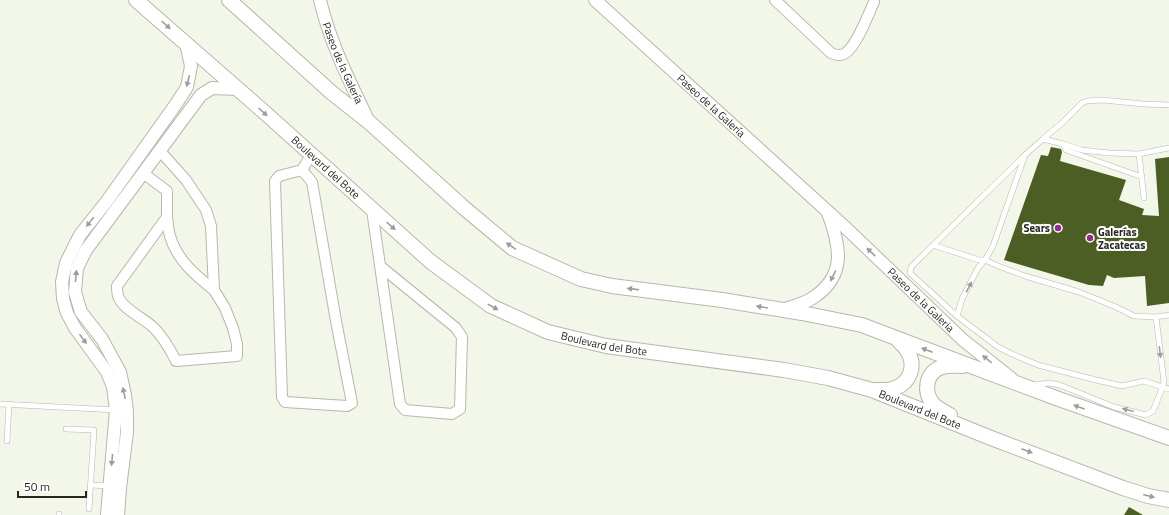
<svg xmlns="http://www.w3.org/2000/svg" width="1169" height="515" viewBox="0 0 1169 515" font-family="'Titillium Web',sans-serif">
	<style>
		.building { fill: #4c5e23 }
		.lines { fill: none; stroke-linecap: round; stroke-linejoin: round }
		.service-casing { stroke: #b5b9ad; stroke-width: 6 }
		.minor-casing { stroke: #b5b9ad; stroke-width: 12 }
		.tertiary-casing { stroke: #b5b9ad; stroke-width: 14 }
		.secondary-casing { stroke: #b5b9ad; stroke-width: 16 }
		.service { stroke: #fff; stroke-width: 5 }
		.minor { stroke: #fff; stroke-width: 10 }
		.tertiary { stroke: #fff; stroke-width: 12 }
		.secondary { stroke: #fff; stroke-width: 14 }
		.oneway { fill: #9d9e9c }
		.poi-dot { fill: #962888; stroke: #fff; stroke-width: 1.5 }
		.labels { text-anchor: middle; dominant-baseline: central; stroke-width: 4; stroke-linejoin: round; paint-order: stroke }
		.street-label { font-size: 11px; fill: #262722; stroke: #fff }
		.poi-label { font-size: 11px; font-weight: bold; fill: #262722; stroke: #fff; text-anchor: end }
	</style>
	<rect width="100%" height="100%" fill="#f2f7e9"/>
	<!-- building -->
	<g class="building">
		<path d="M1051 147 1061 149 1062 152 1060 161 1126 180 1119 200 1144 209 1142 215 1159 216 1155 159 1169 157V303L1147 306 1145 276 1114 278 1107 275 1103 286 1089 285 1004 260 1041 155 1048 156Z"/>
		<path d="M1129 507 1143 515H1124Z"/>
	</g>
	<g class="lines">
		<!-- service casing -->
		<g class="service-casing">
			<g id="service">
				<path d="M1043 139 1062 123 1082 103 1087 101 1103 100 1143 104 1169 105"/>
				<path d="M1063 144 1082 150 1109 153 1139 154"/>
				<path d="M1025 155 911 267 910 273 957 316 998 347 1012 354 1038 365 1096 380 1122 386 1144 381 1169 389"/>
				<path d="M1144 198 1139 154 1169 148"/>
				<path d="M933 245 979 260H985L998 266 1025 276 1079 292 1116 307 1134 316 1156 317 1169 315"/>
				<path d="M957 316 962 299 978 268 985 260 993 246 1025 155 1043 139 1063 144 1066 150 1142 177"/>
				<path d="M1034 385 1049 383 1060 385 1114 407 1146 415 1153 411 1163 386 1164 382 1156 317"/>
				<path d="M0 404 116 410"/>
				<path d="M66 429 94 430 89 509"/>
				<path d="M7 441 9 404"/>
				<path d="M91 485 109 486"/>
				<path d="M59 515V514"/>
			</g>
		</g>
		<!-- minor casing -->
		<g class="minor-casing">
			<g id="minor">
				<path d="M775 0 831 53C835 55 839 56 844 54 856 48 868 15 874 2"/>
				<path d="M302 170 312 182 336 321 352 403 347 406 285 402 282 397 275 181 279 176 302 170 311 155"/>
				<path d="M143 173 167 191V217L117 286C117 290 117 295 119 298 124 310 144 318 154 328 164 338 170 349 176 361L237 356V344L233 328 225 308 214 290 211 226 206 210 186 180 160 151"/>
				<path d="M372 210 400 404 405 410 452 414 460 409 462 337 456 328 380 266"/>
				<path d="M167 217C168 223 168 230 170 236 177 260 195 275 214 290"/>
			</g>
		</g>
		<!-- tertiary casing -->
		<g class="tertiary-casing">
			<g id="tertiary">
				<path id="s1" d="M320 0C330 43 350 82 369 122"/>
				<path id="s2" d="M595 0 847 229 963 340 1012 379"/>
				<path d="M782 310C793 306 805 304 814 297 847 275 840 245 828 213"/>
				<path d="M107 515 116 410 113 387 107 372 75 328 67 313 63 299 62 282 66 263 80 235 107 201 176 104 187 87 191 66 186 43"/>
				<path d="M118 515 120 488 127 432V411L125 395 120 372 102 339 81 312 75 292 77 268 86 250 201 95 212 88 238 89"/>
			</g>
		</g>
		<!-- secondary casing -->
		<g class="secondary-casing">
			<g id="secondary">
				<path id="s3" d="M136 0 263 111 431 262 491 306 548 332 606 346 784 370 828 378 872 390 991 438 1123 488 1148 496 1169 500"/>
				<path d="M229 0 332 93 370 123 463 207 512 248 581 279 612 286 722 300 802 313 862 325 896 338 1056 398 1169 438"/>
				<path d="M876 390C883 390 889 391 895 388 910 383 916 366 908 352 906 348 901 344 898 340"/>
				<path d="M950 415C945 412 938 409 934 405 923 393 925 372 942 367 949 365 956 366 963 366"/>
			</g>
		</g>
		<!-- service -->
		<use href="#service" class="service"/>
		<!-- minor -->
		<use href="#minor" class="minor"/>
		<!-- tertiary -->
		<use href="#tertiary" class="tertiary"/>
		<!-- secondary -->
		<use href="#secondary" class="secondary"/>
	</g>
	<!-- one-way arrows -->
	<defs><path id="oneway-solid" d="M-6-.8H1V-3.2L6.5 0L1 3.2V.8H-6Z"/></defs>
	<g class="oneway">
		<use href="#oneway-solid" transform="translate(166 25) rotate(42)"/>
		<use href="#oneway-solid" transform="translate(188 81) rotate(104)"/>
		<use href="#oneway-solid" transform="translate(263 112) rotate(42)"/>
		<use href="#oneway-solid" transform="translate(90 222) rotate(128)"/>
		<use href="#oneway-solid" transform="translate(391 226) rotate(42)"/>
		<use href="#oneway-solid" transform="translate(511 246) rotate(-146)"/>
		<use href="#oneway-solid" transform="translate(871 252) rotate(-136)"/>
		<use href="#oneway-solid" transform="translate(76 276) rotate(-85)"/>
		<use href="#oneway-solid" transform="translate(833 276) rotate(117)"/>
		<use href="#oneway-solid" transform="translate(969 287) rotate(-63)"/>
		<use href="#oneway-solid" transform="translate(633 289) rotate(-173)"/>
		<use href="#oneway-solid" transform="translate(493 307) rotate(29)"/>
		<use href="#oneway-solid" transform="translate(762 307) rotate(-171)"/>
		<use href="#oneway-solid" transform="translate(83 339) rotate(54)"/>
		<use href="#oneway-solid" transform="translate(927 350) rotate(-159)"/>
		<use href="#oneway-solid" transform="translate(1160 352) rotate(83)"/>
		<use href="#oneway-solid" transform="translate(987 359) rotate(-141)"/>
		<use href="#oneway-solid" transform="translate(124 393) rotate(-102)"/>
		<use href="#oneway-solid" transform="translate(1079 407) rotate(-160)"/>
		<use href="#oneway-solid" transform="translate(1128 410) rotate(-165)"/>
		<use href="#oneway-solid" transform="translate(1027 451) rotate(21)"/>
		<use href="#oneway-solid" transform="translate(112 460) rotate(96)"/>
		<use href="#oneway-solid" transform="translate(1149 496) rotate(14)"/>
	</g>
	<!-- markers -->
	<g class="poi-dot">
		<circle cx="1058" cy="228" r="4"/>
		<circle cx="1090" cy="238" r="4"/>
	</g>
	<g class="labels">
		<!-- street labels -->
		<g class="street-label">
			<text stroke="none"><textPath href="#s1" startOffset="67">Paseo de la Galería</textPath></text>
			<text stroke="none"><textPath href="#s2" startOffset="157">Paseo de la Galería</textPath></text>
			<text stroke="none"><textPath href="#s3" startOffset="253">Boulevard del Bote</textPath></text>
			<text stroke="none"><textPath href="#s2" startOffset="443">Paseo de la Galeria</textPath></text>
			<text stroke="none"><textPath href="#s3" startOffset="589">Boulevard del Bote</textPath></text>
			<text stroke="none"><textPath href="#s3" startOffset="913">Boulevard del Bote</textPath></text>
		</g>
		<!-- poi labels -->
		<g class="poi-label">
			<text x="1050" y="228">Sears</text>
			<text x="1098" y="232" text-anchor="start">Galerías<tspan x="1098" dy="13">Zacatecas</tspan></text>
		</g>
	</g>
	<!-- scale -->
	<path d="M18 491v6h68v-6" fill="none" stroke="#262722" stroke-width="2"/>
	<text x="24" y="491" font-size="12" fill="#262722" stroke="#ffffff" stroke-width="3" paint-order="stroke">50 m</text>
</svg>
